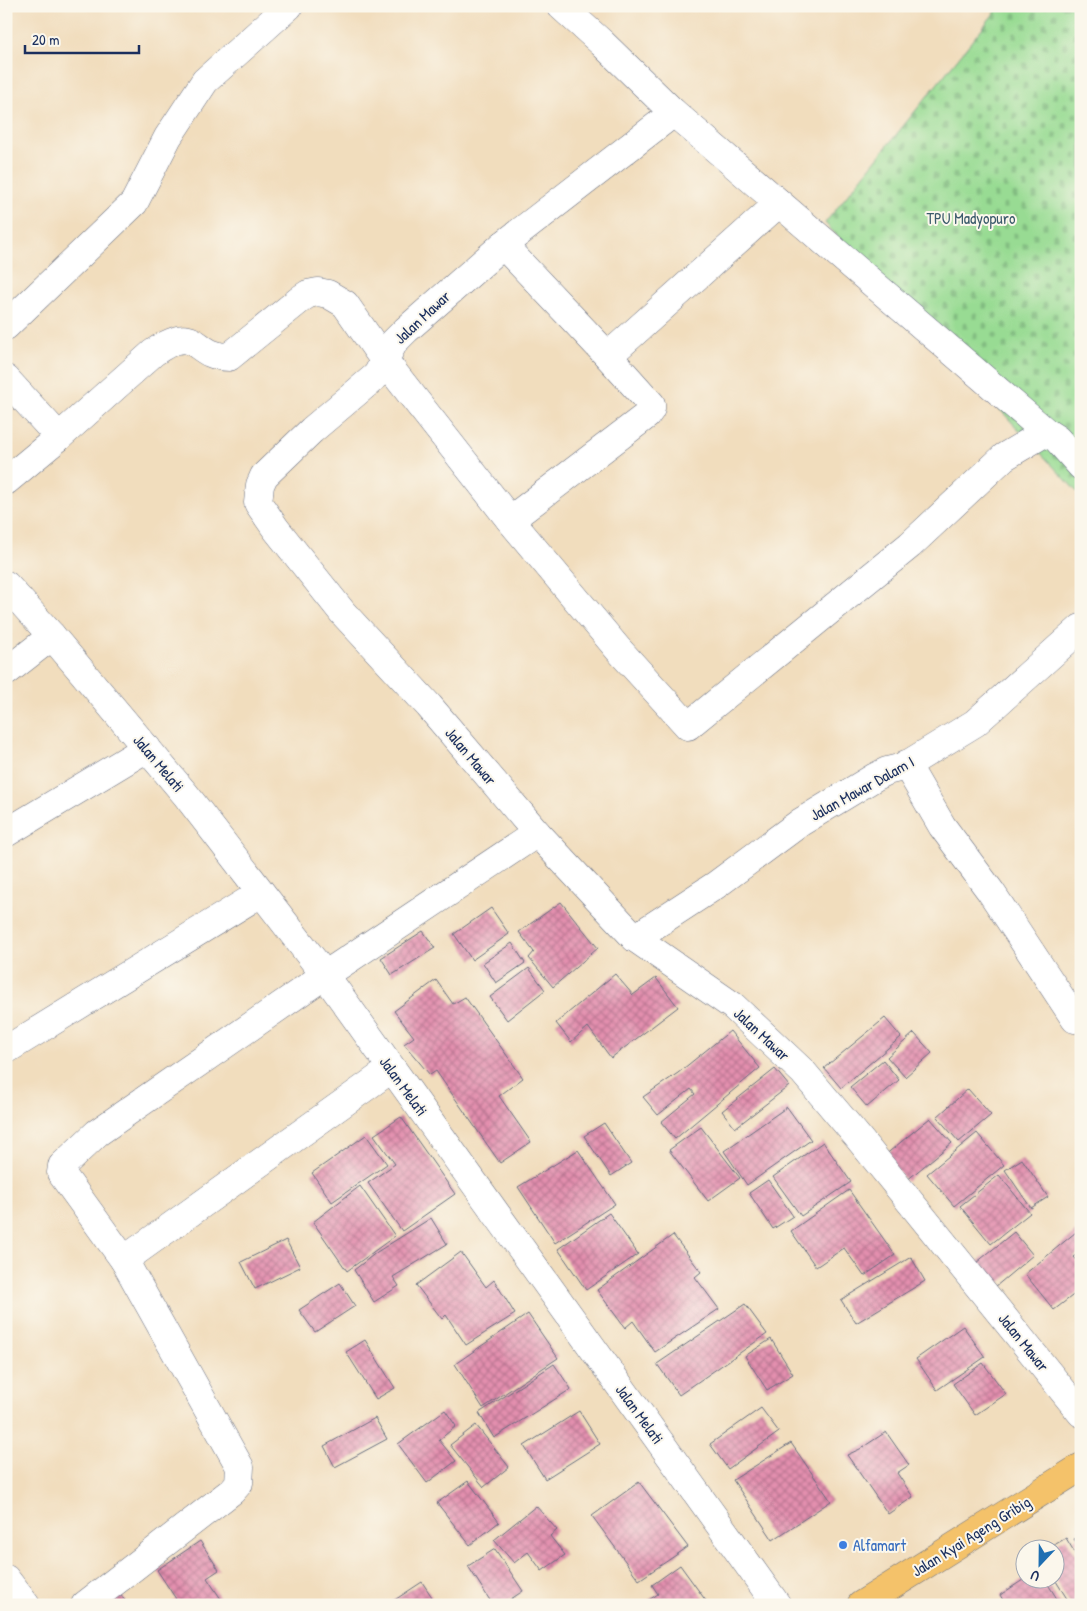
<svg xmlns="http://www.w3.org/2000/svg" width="1087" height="1611" viewBox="0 0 1087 1611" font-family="'Patrick Hand',sans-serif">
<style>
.cemetery{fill:url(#cemetery-stones);stroke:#5a8578}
.building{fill:url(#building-cross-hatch)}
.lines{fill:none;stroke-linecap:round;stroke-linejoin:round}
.minor-casing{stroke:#666c7f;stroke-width:29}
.major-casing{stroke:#666c7f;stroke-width:29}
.minor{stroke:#fff;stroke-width:28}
.major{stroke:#f4c26a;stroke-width:28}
.shop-dot{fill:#3f7fe0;stroke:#fbf7ec;stroke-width:2}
.labels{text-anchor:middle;stroke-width:4;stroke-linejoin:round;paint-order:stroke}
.park-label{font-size:16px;fill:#3a5a6b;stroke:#fbf7ec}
.street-label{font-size:16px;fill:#1b2f5e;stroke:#fbf7ec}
.shop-label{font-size:16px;fill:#366cbe;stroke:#fbf7ec;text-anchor:start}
</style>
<defs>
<pattern id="cemetery-stones" width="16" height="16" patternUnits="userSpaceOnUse" patternTransform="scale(1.25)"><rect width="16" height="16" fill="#98db93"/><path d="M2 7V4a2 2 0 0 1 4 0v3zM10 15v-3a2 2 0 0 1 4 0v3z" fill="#82bc81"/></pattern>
<pattern id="building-cross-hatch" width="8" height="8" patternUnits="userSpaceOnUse" patternTransform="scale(1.25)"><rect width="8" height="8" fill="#e38fae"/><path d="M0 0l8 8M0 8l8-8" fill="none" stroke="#b77591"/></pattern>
</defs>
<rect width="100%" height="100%" fill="#fbf7ec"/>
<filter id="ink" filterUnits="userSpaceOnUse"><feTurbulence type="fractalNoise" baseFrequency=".02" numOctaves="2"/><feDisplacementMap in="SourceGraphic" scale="10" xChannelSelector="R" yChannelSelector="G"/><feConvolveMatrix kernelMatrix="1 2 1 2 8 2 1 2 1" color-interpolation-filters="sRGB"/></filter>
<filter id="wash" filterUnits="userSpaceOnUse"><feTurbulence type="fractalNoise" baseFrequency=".0096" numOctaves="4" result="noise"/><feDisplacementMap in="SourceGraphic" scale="20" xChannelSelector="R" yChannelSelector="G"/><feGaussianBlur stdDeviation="1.12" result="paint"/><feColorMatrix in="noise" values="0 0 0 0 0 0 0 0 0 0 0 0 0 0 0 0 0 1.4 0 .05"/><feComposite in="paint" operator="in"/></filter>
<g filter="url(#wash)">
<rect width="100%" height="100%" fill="#f1ddbd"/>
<polygon class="cemetery" points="1000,6 1081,6 1081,496 825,223"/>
<g id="blocks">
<g class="building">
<polygon points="561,902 598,948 553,987 529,958 534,952 519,932"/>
<polygon points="491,908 509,934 472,960 454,934"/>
<polygon points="423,931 435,948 392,975 381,958"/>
<polygon points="512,943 525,963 496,983 483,963"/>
<polygon points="529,968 545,990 507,1020 490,997"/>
<polygon points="615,974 633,995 656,978 678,1007 611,1058 588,1027 571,1042 556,1023"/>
<polygon points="436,980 453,1004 465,997 523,1078 499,1096 531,1142 500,1163 436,1071 430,1075 404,1044 414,1037 394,1011"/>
<polygon points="885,1018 901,1037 841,1088 824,1068"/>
<polygon points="730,1031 760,1068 675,1139 661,1122 695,1094 691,1089 658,1115 643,1097 678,1073"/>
<polygon points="914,1033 932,1053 905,1077 887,1057"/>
<polygon points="883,1060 899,1080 867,1107 850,1087"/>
<polygon points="775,1069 789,1086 735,1128 722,1111"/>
<polygon points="968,1089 991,1115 959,1142 937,1117"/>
<polygon points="787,1107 811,1140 747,1185 724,1151"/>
<polygon points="401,1117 455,1194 402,1231 368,1183 395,1164 374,1135"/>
<polygon points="930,1118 952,1143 906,1181 884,1156"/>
<polygon points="604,1123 631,1163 611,1176 584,1136"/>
<polygon points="701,1127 740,1178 708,1201 669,1150"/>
<polygon points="977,1133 1004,1165 954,1206 927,1174"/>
<polygon points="366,1135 387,1164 332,1202 312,1173"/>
<polygon points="823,1142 851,1182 801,1216 773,1177"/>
<polygon points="578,1150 615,1204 555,1243 518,1187"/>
<polygon points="1022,1159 1048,1197 1031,1208 1005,1170"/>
<polygon points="999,1175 1030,1213 991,1244 960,1206"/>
<polygon points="768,1180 793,1216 773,1229 749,1193"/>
<polygon points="360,1186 395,1236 347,1271 313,1222"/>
<polygon points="849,1190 895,1255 864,1276 844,1248 816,1267 791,1231"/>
<polygon points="609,1213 638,1254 586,1290 558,1249"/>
<polygon points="431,1218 447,1244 393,1277 399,1286 374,1302 354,1270 377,1252"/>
<polygon points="1014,1232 1033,1255 995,1287 976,1263"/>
<polygon points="1076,1232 1081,1237 1081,1252 1074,1257 1081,1265 1081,1289 1054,1310 1025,1274"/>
<polygon points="673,1235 701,1272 695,1277 719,1309 655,1352 633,1321 625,1328 597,1290"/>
<polygon points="286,1240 300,1267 255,1289 241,1262"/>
<polygon points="461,1252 486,1287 494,1280 515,1314 466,1345 446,1315 442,1319 416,1285"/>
<polygon points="911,1257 925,1281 856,1323 841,1300"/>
<polygon points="340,1283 355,1306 315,1332 299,1310"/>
<polygon points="745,1304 767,1334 679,1395 657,1364"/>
<polygon points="528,1314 558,1358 483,1408 455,1364"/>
<polygon points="963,1326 985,1357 937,1390 916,1359"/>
<polygon points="771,1339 793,1374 767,1390 745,1356"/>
<polygon points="365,1340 395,1388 376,1399 346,1352"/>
<polygon points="983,1363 1006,1394 975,1415 953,1384"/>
<polygon points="554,1364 571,1389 494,1438 479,1413"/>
<polygon points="761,1408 779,1432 728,1469 710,1444"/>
<polygon points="445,1410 456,1426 439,1440 456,1461 427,1483 398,1444"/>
<polygon points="579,1411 600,1444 545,1479 524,1446"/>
<polygon points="375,1418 387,1439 335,1467 324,1446"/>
<polygon points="476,1425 509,1467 484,1487 450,1445"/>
<polygon points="886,1432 909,1465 897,1473 913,1497 888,1514 847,1455 860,1449"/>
<polygon points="791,1443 831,1501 773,1540 733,1480"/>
<polygon points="468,1481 499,1522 470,1545 437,1503"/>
<polygon points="639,1482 688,1547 639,1580 592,1516"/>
<polygon points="536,1506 557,1530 550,1536 565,1555 542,1571 528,1552 514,1563 494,1540"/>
<polygon points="1081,1535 1081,1549 1074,1539"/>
<polygon points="1066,1538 1081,1563 1081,1605 1071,1605 1054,1578 1054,1548 1049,1548"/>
<polygon points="200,1541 219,1570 207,1578 225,1605 168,1605 176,1599 157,1570"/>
<polygon points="495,1549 523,1591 502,1605 493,1605 468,1566"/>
<polygon points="680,1565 709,1605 641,1605 658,1594 652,1585"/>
<polygon points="1026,1578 1044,1578 1061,1605 1006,1605 1000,1595"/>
<polygon points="422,1582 432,1597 421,1605 387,1605"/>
<polygon points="118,1590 128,1605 95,1605"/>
</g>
</g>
</g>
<g filter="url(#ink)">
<use href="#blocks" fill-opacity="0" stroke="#666c7f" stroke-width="1"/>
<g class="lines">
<g class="minor-casing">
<g id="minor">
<polyline points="561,6 602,43 673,112 667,118 503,245 406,330 394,342 377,375 312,430 264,476 260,485 258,503 276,529 343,613 429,706 537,833 635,938 733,1006 803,1072 856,1135 1081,1413"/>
<polyline points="673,112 1046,432"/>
<polyline points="503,245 608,356 651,404 651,409 646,416 510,520"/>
<polyline points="6,326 134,203 168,137 205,81 289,6"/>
<polyline points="608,356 779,203"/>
<polyline points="6,379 59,437"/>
<path d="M 6,481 L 59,437 L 153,353 C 200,320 191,357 229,357 L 302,298 L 308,294 L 318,292 L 328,294 L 345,304 L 384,360 L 510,520 L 618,649 L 688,726 L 910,545 L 1004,457 L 1046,432 L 1057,439 L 1081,466"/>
<polyline points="6,585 52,636 186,795 325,975 777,1605"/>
<polyline points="6,672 52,636"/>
<polyline points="906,764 942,826 991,892 1075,1019"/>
<polyline points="6,833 147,748"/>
<polyline points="635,938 716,885 801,822 875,777 887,771 903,767 975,723 1081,628"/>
<polyline points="6,1050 261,893"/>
<polyline points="124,1260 391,1069"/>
<polyline points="6,1579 26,1605"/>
<polyline points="85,1605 232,1491 239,1483 240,1467 124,1260 61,1173 62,1166 97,1133 325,975 537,833"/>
</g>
</g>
<g class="major-casing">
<polyline id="major" points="861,1605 1081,1467"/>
</g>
<use href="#minor" class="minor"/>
<use href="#major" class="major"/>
</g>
</g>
<circle class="shop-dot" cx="843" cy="1545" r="5"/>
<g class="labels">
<g class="park-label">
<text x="971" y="224">TPU Madyopuro</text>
</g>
<g class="street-label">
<text transform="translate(422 317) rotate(-43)" y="6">Jalan Mawar</text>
<text transform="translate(471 756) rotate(50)" y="6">Jalan Mawar</text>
<text transform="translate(159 763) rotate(50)" y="6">Jalan Melati</text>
<text transform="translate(862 788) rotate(-29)" y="6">Jalan Mawar Dalam I</text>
<text transform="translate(762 1034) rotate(43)" y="6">Jalan Mawar</text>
<text transform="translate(404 1086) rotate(54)" y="6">Jalan Melati</text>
<text transform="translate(1024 1342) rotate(51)" y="6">Jalan Mawar</text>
<text transform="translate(640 1414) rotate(54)" y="6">Jalan Melati</text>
<text transform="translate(971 1536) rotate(-32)" y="6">Jalan Kyai Ageng Gribig</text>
</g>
<g class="shop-label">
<text x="853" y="1551">Alfamart</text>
</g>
</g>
<rect width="1087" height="1611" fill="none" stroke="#fbf7ec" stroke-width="25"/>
<g transform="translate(1040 1564) rotate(202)"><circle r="24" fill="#fbf7ec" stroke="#a1a7b3"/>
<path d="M0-4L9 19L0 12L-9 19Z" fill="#1f6fb2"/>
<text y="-8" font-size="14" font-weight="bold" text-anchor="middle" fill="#1b2f5e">U</text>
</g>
<path d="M25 45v8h114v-8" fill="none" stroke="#1b2f5e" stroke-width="2.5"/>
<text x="32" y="45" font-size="15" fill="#1b2f5e" stroke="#fbf7ec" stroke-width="4" paint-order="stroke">20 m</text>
</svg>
